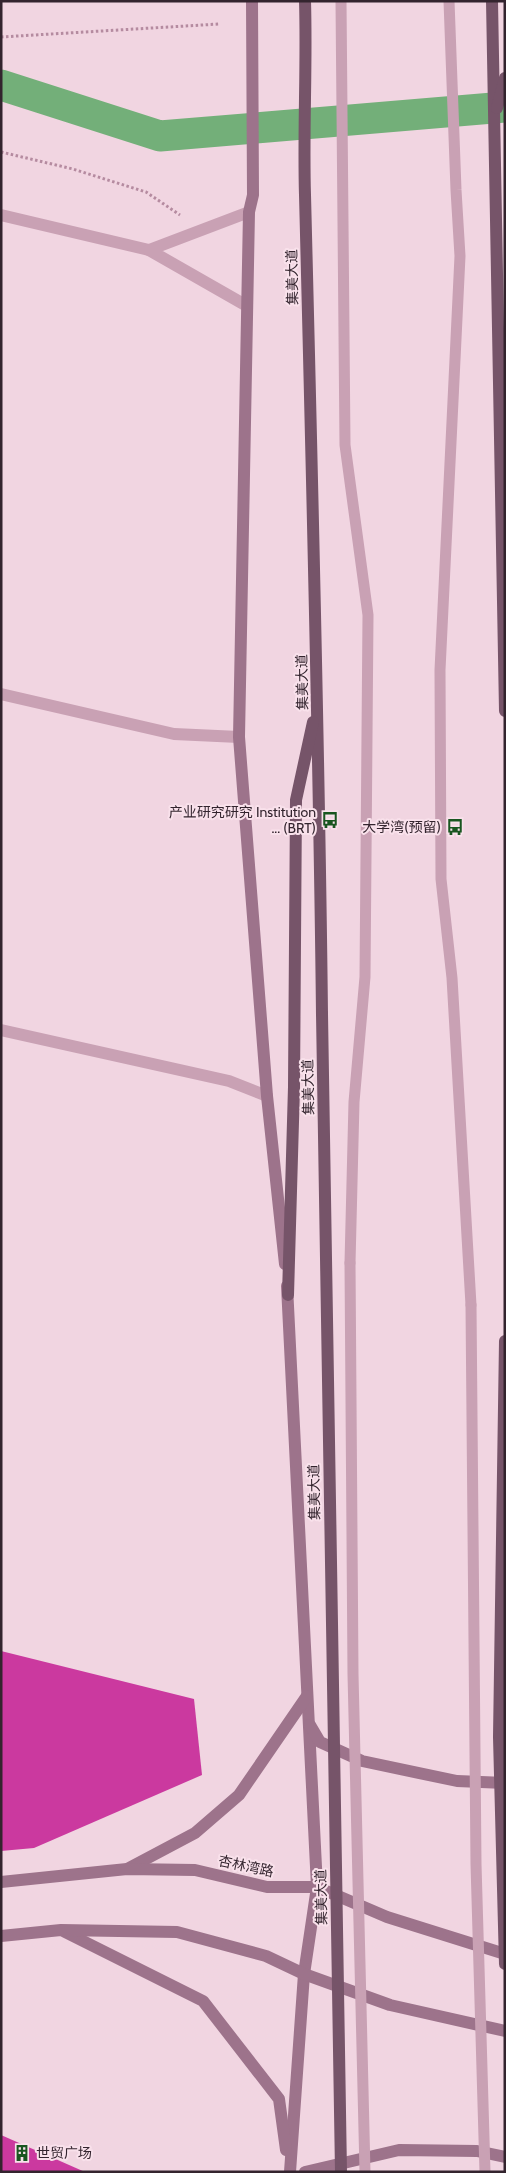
<svg xmlns="http://www.w3.org/2000/svg" width="506" height="2173" viewBox="0 0 506 2173" font-family="Cabin,'Noto Sans SC',sans-serif">
<style>
.lines{fill:none;stroke-linecap:round;stroke-linejoin:round}
.canal{stroke:#73af79;stroke-width:31}
.building{fill:#cb399f}
.path{stroke:#b58ba0;stroke-width:3;stroke-dasharray:2.5 2.5;stroke-linecap:butt}
.lane{stroke:#c9a1b4;stroke-width:11}
.street{stroke:#c9a1b4;stroke-width:12}
.secondary{stroke:#9d738b;stroke-width:12}
.primary{stroke:#765469;stroke-width:12}
.lane-bridge{stroke:#c9a1b4;stroke-width:11}
.primary-bridge{stroke:#765469;stroke-width:12}
.labels{text-anchor:middle;stroke-width:4;stroke-linejoin:round;paint-order:stroke}
.street-label{font-size:14px;fill:#33242e;stroke:#f9e1eb}
.poi-label{font-size:14px;fill:#33242e;stroke:#f9e1eb;text-anchor:end}
</style>
<rect width="100%" height="100%" fill="#f1d5e1"/>
<g class="lines">
<polyline class="canal" points="1,85 160,136 505,107"/>
</g>
<g class="building">
<polygon points="1,1651 194,1699 202,1775 34,1848 1,1851"/>
<polygon points="1,2135 85,2172 1,2172"/>
</g>
<g class="lines">
<g class="path">
<polyline points="1,37 219,24"/>
<polyline points="1,152 73,169 146,192 180,215"/>
</g>
<g class="lane">
<polyline points="341,1 345,445 368,615 365,977 354,1102 350,1263"/>
<polyline points="449,1 456,190 460,256 440,670 441,879 452,978 471,1305"/>
</g>
<g class="street">
<polyline points="1,215 149,250"/>
<polyline points="247,306 149,250 249,212"/>
<polyline points="1,694 174,734 239,737"/>
<polyline points="1,1030 229,1081 267,1096"/>
</g>
<g class="secondary">
<polyline points="252,1 253,195 249,212 239,737 267,1096 285,1264"/>
<polyline points="287,1286 317,1887 304,1974 290,2172"/>
<polyline points="310,1725 320,1742 362,1761 457,1781 505,1783"/>
<polyline points="129,1868 195,1833 239,1795 307,1696"/>
<polyline points="1,1882 127,1869 195,1870 267,1887 317,1887 387,1917 505,1954"/>
<polyline points="65,1932 203,2001 279,2099 286,2150"/>
<polyline points="1,1936 61,1930 177,1932 266,1956 304,1974 390,2005 505,2031"/>
<polyline points="305,2172 399,2150 477,2151 505,2157"/>
</g>
<g class="primary">
<path d="M 305,1 C 307,66 303,130 305,195 C 312,468 319,741 322,1014"/>
<polyline points="492,1 505,711"/>
<polyline points="497,108 505,78"/>
<polyline points="288,1295 294,1087 296,800 313,722"/>
</g>
<g class="lane-bridge">
<polyline points="350,1263 353,1674 365,2172"/>
<polyline points="471,1305 476,1864 485,2172"/>
</g>
<g class="primary-bridge">
<polyline points="322,1014 341,2172"/>
<polyline points="505,1341 499,1737 505,1964"/>
</g>
</g>
<defs>
<g id="bus-bare" transform="scale(1.35)"><path d="M-5-6H5V4H4V6H2V4H-2V6H-4V4H-5ZM-3.5-4V0h7V-4ZM-3.5 1.2v1.5H-2V1.2ZM2 1.2v1.5H3.5V1.2Z" fill="#195620" stroke="#f9e1eb" stroke-width="2.5" paint-order="stroke"/></g>
<g id="building-bare" transform="scale(1.35)"><path d="M-4-6H4V6H1V3H-1V6H-4ZM-2.5-4.3h1.7v1.8h-1.7ZM.8-4.3h1.7v1.8H.8ZM-2.5-1h1.7V.8h-1.7ZM.8-1h1.7V.8H.8Z" fill="#195620" stroke="#f9e1eb" stroke-width="2.5" paint-order="stroke"/></g>
</defs>
<g fill-rule="evenodd">
<use href="#bus-bare" x="330" y="820"/>
<use href="#bus-bare" x="455" y="827"/>
<use href="#building-bare" x="22" y="2153"/>
</g>
<g class="labels">
<g class="street-label">
<text transform="translate(292 277) rotate(-91)" y="5">集美大道</text>
<text transform="translate(302 682) rotate(-91)" y="5">集美大道</text>
<text transform="translate(308 1087) rotate(-91)" y="5">集美大道</text>
<text transform="translate(314 1492) rotate(-91)" y="5">集美大道</text>
<text transform="translate(246 1866) rotate(12)" y="5">杏林湾路</text>
<text transform="translate(321 1897) rotate(-91)" y="5">集美大道</text>
</g>
<g class="poi-label">
<text x="316" y="817">产业研究研究 Institution<tspan x="316" dy="16">... (BRT)</tspan></text>
<text x="441" y="832">大学湾(预留)</text>
<text x="36" y="2158" text-anchor="start">世贸广场</text>
</g>
</g>
<rect width="506" height="2173" fill="none" stroke="#33242e" stroke-width="5"/>
</svg>
